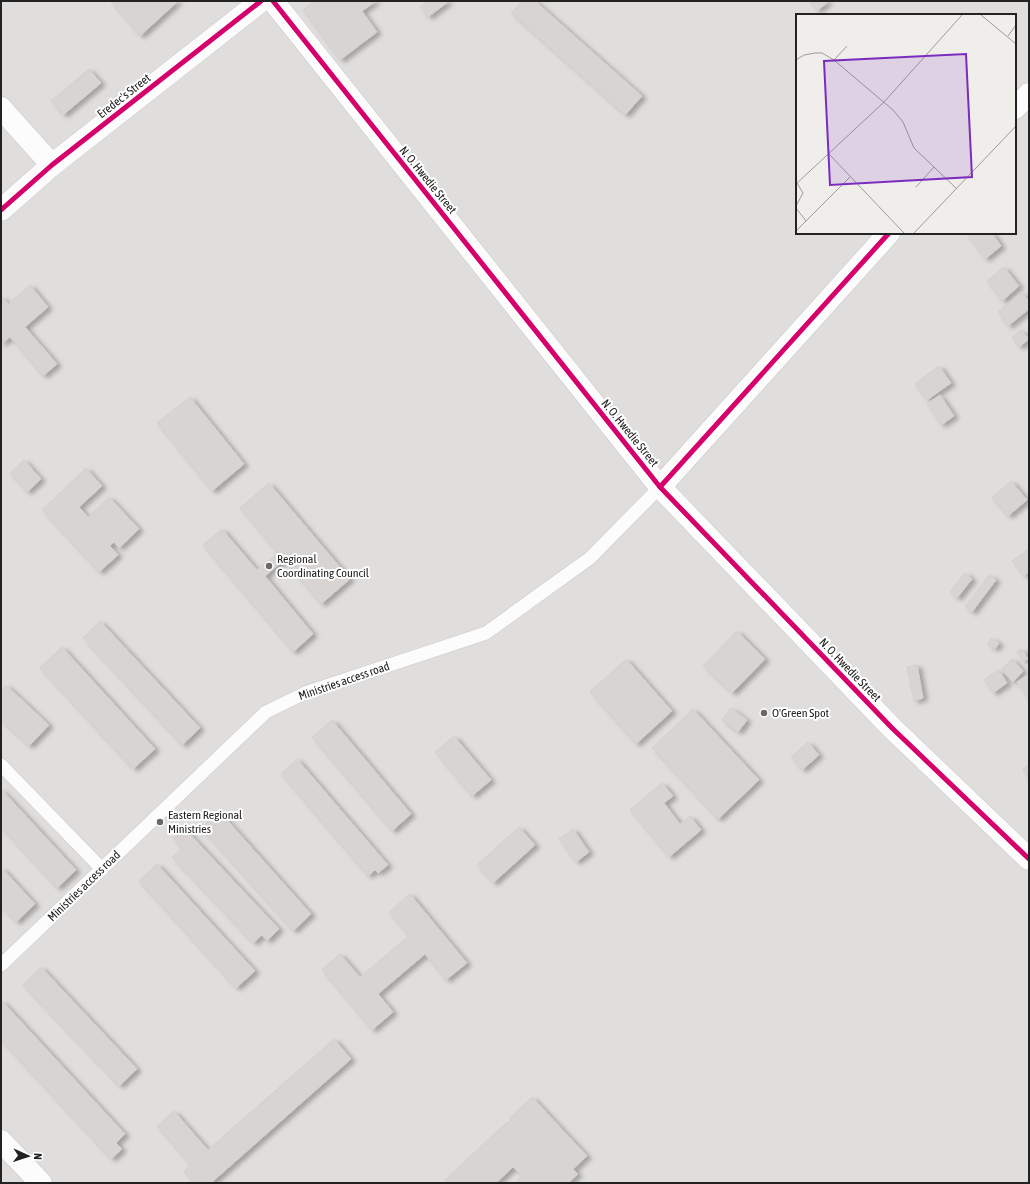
<svg xmlns="http://www.w3.org/2000/svg" width="1030" height="1184" viewBox="0 0 1030 1184" font-family="'Asap Condensed',sans-serif">
<style>
.residential{fill:#dfdedc;fill-rule:evenodd}
.building{fill:#d7d4d2;stroke:#d3d0cc;filter:url(#shadow)}
.lines{fill:none;stroke-linecap:round;stroke-linejoin:round}
.service-casing{stroke:#c9c8c7;stroke-width:14}
.minor-casing{stroke:#c9c8c7;stroke-width:23}
.tertiary-casing{stroke:#c9c8c7;stroke-width:23}
.service{stroke:#fdfcfc;stroke-width:13}
.minor{stroke:#fdfcfc;stroke-width:22}
.tertiary{stroke:#fdfcfc;stroke-width:22}
.cycleway-casing{stroke:#fff;stroke-width:8}
.cycleway{stroke:#d6006c;stroke-width:5}
.poi-dot{fill:#6a6968;stroke:#fff;stroke-width:1.5}
.labels{text-anchor:middle;stroke-width:4;stroke-linejoin:round;paint-order:stroke}
.street-label{font-size:12px;fill:#222;stroke:#fff}
.poi-label{font-size:12px;fill:#222;stroke:#fff;text-anchor:start}
.inset-road{fill:none;stroke:#9e9c9b;stroke-width:1}
.view{fill:#7b2cbf;fill-opacity:0.15;stroke:#7b2cbf;stroke-width:2}
.inset-edge{fill:none;stroke:#222;stroke-width:2}
</style>
<defs>
<filter id="shadow"><feDropShadow dx="4.5" dy="2.5" stdDeviation="2" flood-color="#0004"/></filter>
</defs>
<rect width="100%" height="100%" fill="#f0eeeb"/>
<path class="residential" d="M 1,1 L 1029,1 L 1029,1183 L 1,1183 ZM 797,15 L 1015,15 L 1015,233 L 797,233 Z"/>
<g class="building">
<polygon points="112,1 178,1 140,36 111,2"/>
<polygon points="314,1 376,1 362,11 377,32 340,60 303,10"/>
<polygon points="428,1 449,1 428,17 420,7"/>
<polygon points="522,1 535,1 642,96 625,115 511,13"/>
<polygon points="809,1 829,1 817,11"/>
<polygon points="89,69 101,83 63,115 51,101"/>
<polygon points="966,233 992,233 1001,246 985,259"/>
<polygon points="1004,267 1019,286 1002,301 987,281"/>
<polygon points="30,285 48,307 25,327 57,364 43,376 10,337 1,344 1,296 8,304"/>
<polygon points="1022,292 1029,301 1029,309 1008,326 998,312"/>
<polygon points="1021,330 1029,339 1019,347 1012,338"/>
<polygon points="939,366 951,383 927,400 915,384"/>
<polygon points="940,395 954,416 941,425 927,404"/>
<polygon points="190,397 244,464 212,491 157,423"/>
<polygon points="24,460 41,479 27,492 10,473"/>
<polygon points="86,468 102,486 79,507 88,517 109,497 139,529 119,548 114,542 110,546 118,555 99,572 42,510"/>
<polygon points="1011,481 1027,500 1008,516 992,498"/>
<polygon points="269,483 350,579 321,604 284,560 265,576 313,634 293,652 203,545 222,529 257,570 278,553 240,508"/>
<polygon points="1029,549 1029,572 1024,576 1012,561"/>
<polygon points="965,573 972,579 957,598 950,592"/>
<polygon points="989,575 996,580 972,612 965,607"/>
<polygon points="100,621 200,728 182,745 83,638"/>
<polygon points="737,631 765,659 732,693 703,666"/>
<polygon points="991,638 999,643 995,649 987,644"/>
<polygon points="62,647 155,749 133,769 40,668"/>
<polygon points="1022,649 1028,659 1023,661 1017,652"/>
<polygon points="626,659 672,711 636,744 590,692"/>
<polygon points="1012,659 1023,671 1013,682 1001,670"/>
<polygon points="917,665 923,698 914,701 907,667"/>
<polygon points="999,670 1007,683 993,693 984,680"/>
<polygon points="1029,674 1029,699 1017,682"/>
<polygon points="6,685 49,725 29,746 1,720 1,690"/>
<polygon points="731,708 747,720 738,732 722,720"/>
<polygon points="693,709 759,780 718,819 652,748"/>
<polygon points="332,720 411,814 392,831 312,737"/>
<polygon points="454,736 491,780 472,796 435,752"/>
<polygon points="808,742 819,755 802,770 791,757"/>
<polygon points="297,759 388,865 378,873 375,870 368,876 281,774"/>
<polygon points="1029,765 1029,779 1023,769"/>
<polygon points="662,783 673,796 664,803 680,824 690,816 701,830 669,857 630,810"/>
<polygon points="1,789 76,870 57,888 1,827"/>
<polygon points="219,811 311,914 293,931 201,828"/>
<polygon points="519,827 535,845 493,883 477,865"/>
<polygon points="184,828 279,929 267,941 262,935 253,943 172,857 182,848 173,838"/>
<polygon points="573,829 589,852 576,862 559,839"/>
<polygon points="157,864 255,971 236,988 139,881"/>
<polygon points="1,867 35,904 16,922 1,906"/>
<polygon points="410,894 467,963 446,980 425,954 378,994 393,1012 372,1030 322,970 340,954 360,977 409,936 389,912"/>
<polygon points="41,967 137,1069 119,1086 23,985"/>
<polygon points="1,1001 2,1001 125,1134 116,1143 122,1149 111,1159 1,1040"/>
<polygon points="334,1039 351,1059 211,1183 194,1183 184,1171 191,1165 157,1126 174,1111 208,1150"/>
<polygon points="532,1097 587,1156 573,1169 578,1174 568,1183 515,1183 522,1176 513,1167 496,1183 448,1183 445,1180 507,1122 508,1123 511,1120 510,1118"/>
</g>
<g class="lines">
<g class="service-casing">
<g id="service">
<polyline points="1,765 102,869"/>
<polyline points="1,965 266,712 305,693 486,633 590,558 660,487"/>
</g>
</g>
<g class="minor-casing">
<g id="minor">
<polyline points="273,1 660,487 889,233"/>
<polyline points="1,108 52,165"/>
<polyline points="1015,108 1029,94"/>
<polyline points="1,210 52,165 261,1"/>
<polyline points="1,1141 41,1183"/>
</g>
</g>
<g class="tertiary-casing">
<polyline id="tertiary" points="660,487 892,728 1029,859"/>
</g>
<use href="#service" class="service"/>
<use href="#minor" class="minor"/>
<use href="#tertiary" class="tertiary"/>
<g class="cycleway-casing">
<g id="cycleway">
<polyline points="273,1 660,487 892,728 1029,859"/>
<polyline points="1,210 52,165 261,1"/>
<polyline points="660,487 889,233"/>
</g>
</g>
<use href="#cycleway" class="cycleway"/>
</g>
<g class="poi-dot">
<circle cx="269" cy="566" r="4"/>
<circle cx="764" cy="713" r="4"/>
<circle cx="160" cy="822" r="4"/>
</g>
<g class="labels">
<g class="street-label">
<text transform="translate(124 96) rotate(-38)" y="4">Eredec's Street</text>
<text transform="translate(428 180) rotate(51)" y="4">N. O. Hwedie Street</text>
<text transform="translate(630 433) rotate(51)" y="4">N. O. Hwedie Street</text>
<text transform="translate(850 670) rotate(46)" y="4">N. O. Hwedie Street</text>
<text transform="translate(344 681) rotate(-19)" y="4">Ministries access road</text>
<text transform="translate(84 886) rotate(-44)" y="4">Ministries access road</text>
</g>
<g class="poi-label">
<text x="277" y="563">Regional<tspan x="277" dy="14">Coordinating Council</tspan></text>
<text x="772" y="717">O'Green Spot</text>
<text x="168" y="819">Eastern Regional<tspan x="168" dy="14">Ministries</tspan></text>
</g>
</g>
<g transform="translate(796 14)">
<rect width="220" height="220" fill="#f0eeeb"/>
<path class="inset-road" d="M 185,1 L 220,30M 212,22 L 220,11M 0,46 L 8,41 L 19,39 L 26,39 L 38,46 L 97,96 L 107,108 L 118,134 L 161,175M 38,46 L 51,32M 32,139 L 108,219M 0,170 L 88,88 L 166,1M 120,173 L 138,153M 0,192 L 7,179 L 1,169M 0,194 L 10,207M 0,217 L 54,163M 118,219 L 220,112"/>
<path class="view" d="M 170,40 L 176,163 L 34,171 L 28,47 Z"/>
<rect width="220" height="220" class="inset-edge"/>
</g>
<rect width="1030" height="1184" fill="none" stroke="#222222" stroke-width="4"/>
<g transform="translate(28 1156) rotate(93)" stroke="#ffffff" stroke-width="3" paint-order="stroke">
<path d="M0-3L7 15L0 10L-7 15Z" fill="#222222"/>
<text y="-6" font-size="11" font-weight="bold" text-anchor="middle" fill="#222222">N</text>
</g>
</svg>
